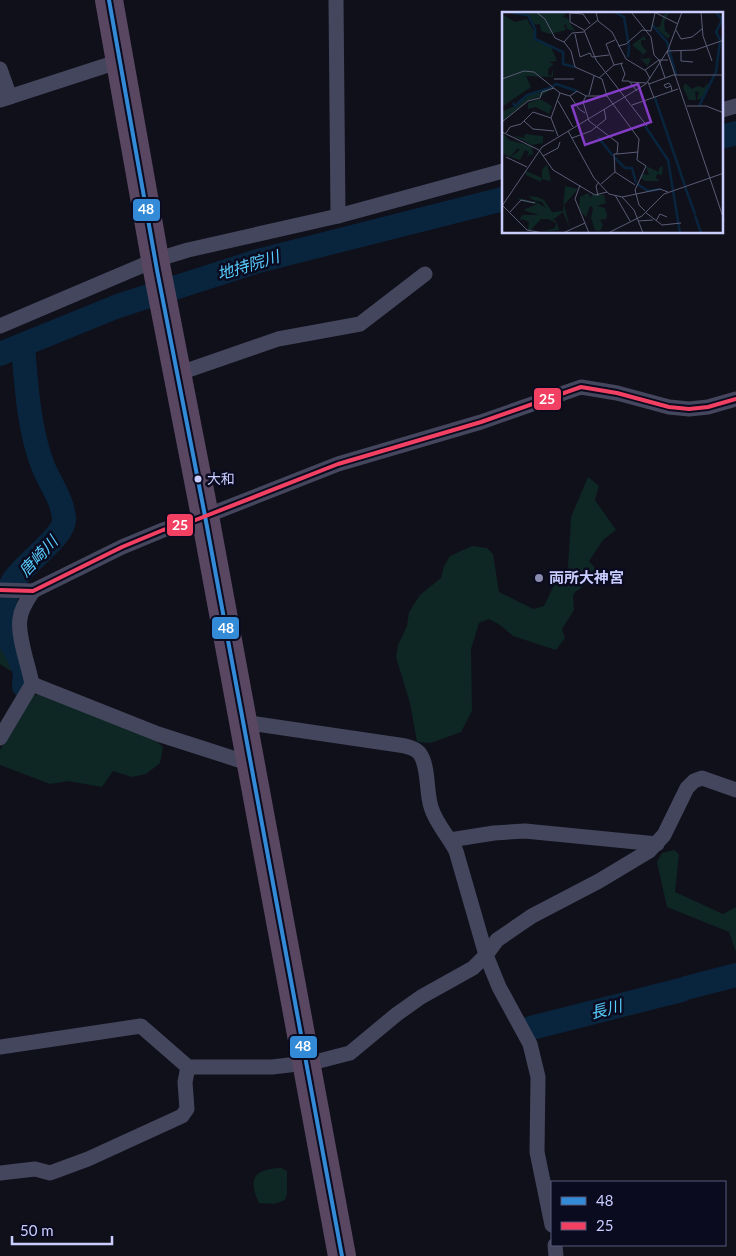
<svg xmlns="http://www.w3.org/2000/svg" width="736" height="1256" viewBox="0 0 736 1256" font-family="Lato,'Noto Sans JP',sans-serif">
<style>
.green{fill:#0e2624}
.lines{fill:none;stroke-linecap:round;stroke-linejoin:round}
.river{stroke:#09253e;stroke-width:24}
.street{stroke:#44465d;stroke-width:15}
.highway{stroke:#594762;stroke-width:28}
.bus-1-casing{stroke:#0b0b20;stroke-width:8}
.bus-2-casing{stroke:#0b0b20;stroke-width:8}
.bus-1{stroke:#338bd7;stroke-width:4}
.bus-2{stroke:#f24062;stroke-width:4}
.bus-dot{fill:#cacdff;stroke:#0b0b20;stroke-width:2}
.poi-dot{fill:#898baf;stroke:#0b0b20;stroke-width:2}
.labels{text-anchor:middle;stroke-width:5;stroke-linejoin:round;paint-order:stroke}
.bus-label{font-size:14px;fill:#cacdff;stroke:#0b0b20;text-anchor:start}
.poi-label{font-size:15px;font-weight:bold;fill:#cacdff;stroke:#0b0b20;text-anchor:start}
.water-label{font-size:16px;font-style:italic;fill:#58ceff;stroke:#0b0b20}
.inset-river{fill:none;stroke:#09253e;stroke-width:2.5}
.inset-road{fill:none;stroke:#5a5c76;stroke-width:1}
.view{fill:#833cc5;fill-opacity:0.15;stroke:#833cc5;stroke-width:2.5}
.inset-edge{fill:none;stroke:#cacdff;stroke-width:2.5}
.line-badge{stroke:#0b0b20;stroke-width:2}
.badge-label{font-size:14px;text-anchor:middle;font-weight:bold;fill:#fff}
</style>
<rect width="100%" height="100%" fill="#10101b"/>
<g class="green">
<polygon points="588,477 599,486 595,500 616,530 603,540 589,561 600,574 575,592 573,596 574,610 562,629 565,638 556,650 513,636 500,625 489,619 479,623 471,649 472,711 461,732 431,743 417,742 410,703 396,657 398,645 407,626 409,612 420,595 441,578 444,566 450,556 472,546 487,548 493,554 499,592 533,609 544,606 555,583 568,568 571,517"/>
<polygon points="18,595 15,634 9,651 17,665 18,671 9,670 0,664 0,596"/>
<polygon points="39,694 156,741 163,747 160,763 146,774 132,777 113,771 102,787 68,781 50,784 0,765 0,750 30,696"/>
<polygon points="674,850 679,854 675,892 723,914 736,907 736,952 729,932 667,907 657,862 662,853"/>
<path d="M 281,1168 L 287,1171 L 287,1193 L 285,1200 L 274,1204 L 259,1203 C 247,1177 255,1169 281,1168 Z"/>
</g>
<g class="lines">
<g class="river">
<polyline points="722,137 736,133"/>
<path d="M 23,346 C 26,383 29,431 43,466 C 50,484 62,498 64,518 C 66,537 20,565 11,585 C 5,598 0,612 4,626 C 8,642 23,659 25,675 C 25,678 24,683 24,686"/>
<polyline points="0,354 118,306 258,261 503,199"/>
<polyline points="686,988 736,975"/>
<polyline points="531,1028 681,990"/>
</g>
<g class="street">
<polyline points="336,0 338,216"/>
<polyline points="0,69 10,97"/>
<polyline points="0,100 120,61"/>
<polyline points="722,110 736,106"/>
<polyline points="0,326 155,260 188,250 338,216 503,171"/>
<polyline points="177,374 278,339 360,324 425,274"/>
<polyline points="0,590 33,591 122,547 163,530 193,521 338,464 481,422 581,387 617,393 669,407 689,409 708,407 736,399"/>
<polyline points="32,684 158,734 251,764"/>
<path d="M 243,722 L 399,745 C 406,746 416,748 420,754 C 429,767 426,792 431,807 C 436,824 448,835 456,851 L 486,955 L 499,987 L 530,1044 L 538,1077 L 537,1152 L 552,1225"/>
<path d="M 0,738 L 32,684 C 29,667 17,635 20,619 C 21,608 28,599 33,591"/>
<polyline points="450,840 494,833 525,831 657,844"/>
<polyline points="0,1047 141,1026 188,1067 272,1067 315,1062 350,1053 397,1014 421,997 473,968 486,955 497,940 532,916 599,881 649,851 664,835 687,788 694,781 702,778 736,790"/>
<polyline points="0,1173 35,1169 50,1173 88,1159 182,1116 187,1109 185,1082 188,1067"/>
<polyline points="555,1245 556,1256"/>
</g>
<polyline class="highway" points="109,0 157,270 205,516 342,1256"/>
<g class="bus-1-casing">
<polyline id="bus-1" points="109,0 157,270 205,516 342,1256"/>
</g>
<g class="bus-2-casing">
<polyline id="bus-2" points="0,590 33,591 122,547 163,530 193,521 338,464 481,422 581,387 617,393 669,407 689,409 708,407 736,399"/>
</g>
<use href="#bus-1" class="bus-1"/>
<use href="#bus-2" class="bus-2"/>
</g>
<circle class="bus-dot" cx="198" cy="479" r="4.5"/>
<circle class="poi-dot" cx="539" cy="578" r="5"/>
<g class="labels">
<g class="bus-label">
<text x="207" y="484">大和</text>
</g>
<g class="poi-label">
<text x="549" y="583">両所大神宮</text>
</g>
<g class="water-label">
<text transform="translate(248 265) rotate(-17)" y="6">地持院川</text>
<text transform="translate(38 556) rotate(-47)" y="6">唐崎川</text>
<text transform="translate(606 1009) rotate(-14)" y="6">長川</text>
</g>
</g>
<g transform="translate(502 12)">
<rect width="221" height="221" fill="#10101b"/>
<path d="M 7,0 L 65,0 L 61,5 L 65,6 L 73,19 L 65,17 L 64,12 L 62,13 L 64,18 L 48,22 L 39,19 L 38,12 L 31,13 L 26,3 ZM 167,0 L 162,10 L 163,19 L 168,23 L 166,27 L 152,14 L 153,10 L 153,15 L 158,15 L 161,3 ZM 0,2 L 13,10 L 25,7 L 33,21 L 32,27 L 41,29 L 49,35 L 55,49 L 47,50 L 52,52 L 46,57 L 46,63 L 49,64 L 51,57 L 51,65 L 24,64 L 29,75 L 0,95 ZM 142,24 L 144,28 L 139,28 L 139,32 L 145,40 L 140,43 L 140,47 L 149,46 L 146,54 L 139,47 L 140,41 L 130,33 ZM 183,71 L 190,77 L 196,74 L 202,76 L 206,70 L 203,85 L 195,88 L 197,80 L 193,79 L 194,88 L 187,88 L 181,76 ZM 45,76 L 50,76 L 38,85 L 27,88 L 0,110 L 1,99 L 16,93 L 25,83 ZM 38,87 L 50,94 L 47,102 L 34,95 L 26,97 L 26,91 ZM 0,120 L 7,128 L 30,134 L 31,144 L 29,142 L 25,145 L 27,140 L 23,138 L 18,148 L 9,145 L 18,138 L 16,136 L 8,145 L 1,142 ZM 23,122 L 41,124 L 41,131 L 30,133 L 10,123 L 22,126 ZM 45,152 L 49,169 L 39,167 L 39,170 L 24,163 L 24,159 L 40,166 L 40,158 ZM 144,154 L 157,160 L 157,156 L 161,154 L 160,163 L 155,162 L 154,166 L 158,169 L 143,169 L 138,165 L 140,162 L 147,163 ZM 63,174 L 76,177 L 62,193 L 68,217 L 61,200 L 51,208 L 54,209 L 57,218 L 42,219 L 53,216 L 54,211 L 46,207 L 39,207 L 29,218 L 26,218 L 27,210 L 20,207 L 17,209 L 20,203 L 37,203 L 21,198 L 35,192 L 18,189 L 16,186 L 34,190 L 44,196 L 40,190 L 31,188 L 26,184 L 35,185 L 42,188 L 50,200 L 61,199 ZM 86,181 L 89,186 L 90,182 L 102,183 L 104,191 L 95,194 L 103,196 L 105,203 L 104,207 L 98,208 L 101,213 L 98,219 L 93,218 L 89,206 L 91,196 L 88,194 L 84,205 L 77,198 L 78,185 Z" fill="#0e2624"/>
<path class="inset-river" d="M 6,0 L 26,3 L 33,17 L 33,27 L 61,40 L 61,52 L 73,55M 112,0 L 122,5 L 127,35 L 126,45M 214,0 L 220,8 L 214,20 L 218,28M 150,13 L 165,30 L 174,63M 51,74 L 54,72 L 75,79M 153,86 L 183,174M 11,91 L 13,94 L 25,83 L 51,75M 197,94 L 214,60 L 218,29M 143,114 L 166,148 L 178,221M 96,125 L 111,144M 112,145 L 123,156 L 130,156 L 134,171M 135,172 L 146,179 L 159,177M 183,175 L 193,202M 193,203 L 199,221"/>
<path class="inset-road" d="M 34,0 L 43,7 L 53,26 L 62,30 L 69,39 L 73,55 L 100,67 L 105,84 L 137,127 L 135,148 L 144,154 L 133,178 L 137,193 L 143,199M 68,0 L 68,10 L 82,18 L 94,48 L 145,114M 94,0 L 96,9 L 110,20 L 124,47 L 144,59 L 148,67M 129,0 L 149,25 L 152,43 L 157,48 L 166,48M 152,0 L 176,12M 199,0 L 201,24 L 210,49M 68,1 L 81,2 L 88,12M 174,18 L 179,27 L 190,25 L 200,17M 82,19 L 96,8M 73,22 L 78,45 L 88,41 L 90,45 L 107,43M 222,28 L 193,38 L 165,39 L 222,208M 62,30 L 70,21 L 82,20M 116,34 L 124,32 L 140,18 L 149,19 L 153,1M 179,39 L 179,49 L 191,50M 119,52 L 123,62 L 120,69 L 127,69 L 135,79M 112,53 L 104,32 L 113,28M 143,58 L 157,48 L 163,66M 171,63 L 222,63M 97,66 L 112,53 L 121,51M 0,67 L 22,59 L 32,60 L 58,81 L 68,84 L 77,97 L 83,101M 52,67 L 72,67M 128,70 L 144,71M 146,70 L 152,86M 147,72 L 171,63M 169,74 L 167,71 L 162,73 L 164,76 L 169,74 L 170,79M 87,83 L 92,64M 68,84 L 75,79 L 84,84 L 105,84M 84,84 L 81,90 L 87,109 L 116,131 L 115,142 L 112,142 L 113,160M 56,89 L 71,115M 130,93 L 176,77M 185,94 L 204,94 L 222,101M 22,109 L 31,117 L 52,119M 0,110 L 26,89 L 38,86 L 40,80 L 52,76M 66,119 L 92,166 L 107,182 L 120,185 L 158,177 L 166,180M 0,120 L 37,138 L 51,158 L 93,183 L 105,180M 4,121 L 8,115 L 19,112 L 31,100 L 49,106M 56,124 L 49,106 L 58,81M 70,126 L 89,119 L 104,107 L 102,97M 115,142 L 136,140M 41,144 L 56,136 L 58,130M 4,145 L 25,155M 113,160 L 133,173M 99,172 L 113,160M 78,173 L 73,187 L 87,221M 113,183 L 128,209M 96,184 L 94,174 L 97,170M 120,185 L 132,198 L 141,221M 0,193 L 25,218 L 41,221M 0,194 L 40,135 L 144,72 L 166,38 L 180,0M 8,200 L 19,188 L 33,191M 143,200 L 160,213 L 179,211M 136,209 L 151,208M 154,209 L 158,202 L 165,205M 61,221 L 83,211M 106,221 L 140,204 L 162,182 L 222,161"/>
<path class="view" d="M 136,72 L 149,110 L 83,133 L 70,94 Z"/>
<rect width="221" height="221" class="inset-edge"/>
</g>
<g class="line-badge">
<rect x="132" y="198" width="29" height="24" rx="5" fill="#338bd7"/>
<rect x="533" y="387" width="29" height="24" rx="5" fill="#f24062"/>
<rect x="166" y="513" width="28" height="24" rx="5" fill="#f24062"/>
<rect x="211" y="616" width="29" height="24" rx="5" fill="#338bd7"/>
<rect x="289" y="1035" width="29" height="24" rx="5" fill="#338bd7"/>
</g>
<g class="badge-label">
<text x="146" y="214">48</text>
<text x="547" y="404">25</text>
<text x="180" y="530">25</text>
<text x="226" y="633">48</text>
<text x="303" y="1051">48</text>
</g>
<rect x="551" y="1181" width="175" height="65" fill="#0b0b20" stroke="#575979"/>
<rect x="561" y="1197" width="25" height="8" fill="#338bd7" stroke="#575979"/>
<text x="596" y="1206" font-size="15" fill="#cacdff">48</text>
<rect x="561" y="1222" width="25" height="8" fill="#f24062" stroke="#575979"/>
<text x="596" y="1231" font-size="15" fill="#cacdff">25</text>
<path d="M12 1236v8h100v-8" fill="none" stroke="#cacdff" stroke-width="2.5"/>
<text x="20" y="1236" font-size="15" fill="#cacdff" stroke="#0b0b20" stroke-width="4" paint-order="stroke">50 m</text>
</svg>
